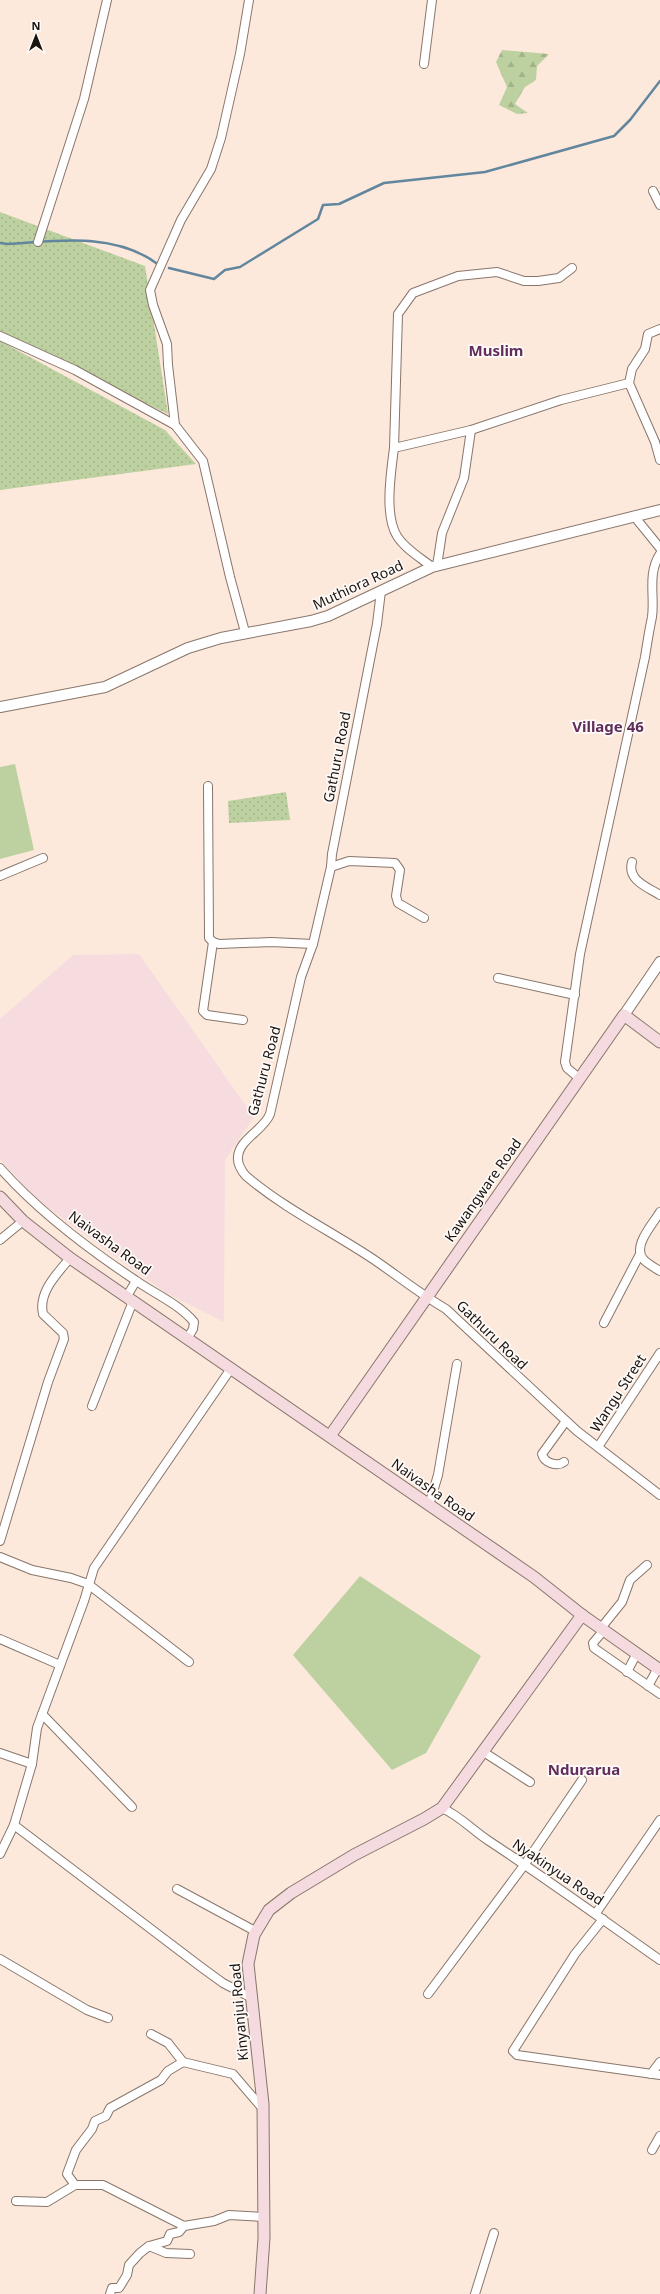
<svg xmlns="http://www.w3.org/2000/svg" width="660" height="2294" viewBox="0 0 660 2294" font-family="'Noto Sans',sans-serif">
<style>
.education{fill:#f7dcdf}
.grass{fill:url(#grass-dots)}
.forest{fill:url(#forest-firs)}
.green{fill:#bdd1a0}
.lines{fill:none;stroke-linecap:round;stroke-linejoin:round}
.stream{stroke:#61869e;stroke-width:2.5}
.minor-casing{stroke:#88766b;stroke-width:10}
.tertiary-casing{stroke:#88766b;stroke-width:12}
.secondary-casing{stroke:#88766b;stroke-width:13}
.minor{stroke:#fff;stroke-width:8}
.tertiary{stroke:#fff;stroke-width:10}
.secondary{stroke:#f5dae0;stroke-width:11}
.labels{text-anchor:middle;stroke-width:3.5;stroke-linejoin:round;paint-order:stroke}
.street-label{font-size:14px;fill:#1a130f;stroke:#fefaf7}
.neighbourhood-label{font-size:15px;font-weight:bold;fill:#602d5d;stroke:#fefaf7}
</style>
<defs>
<pattern id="grass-dots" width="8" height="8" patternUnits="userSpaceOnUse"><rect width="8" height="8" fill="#bdd1a0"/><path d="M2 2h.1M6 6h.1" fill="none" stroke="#a2b389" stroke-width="1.8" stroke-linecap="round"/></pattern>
<pattern id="forest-firs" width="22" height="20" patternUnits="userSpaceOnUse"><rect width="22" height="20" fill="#bdd1a0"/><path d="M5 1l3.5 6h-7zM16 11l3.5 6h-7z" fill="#a2b389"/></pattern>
</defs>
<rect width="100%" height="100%" fill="#fde9dc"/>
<polygon class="education" points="139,954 254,1117 225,1160 224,1322 166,1293 37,1200 0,1159 0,1019 73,955"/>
<g class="grass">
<polygon points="0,212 145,266 168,414 0,333"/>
<polygon points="0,341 165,430 196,464 0,490"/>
<polygon points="286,792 290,820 229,823 228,801"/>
</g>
<polygon class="forest" points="502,50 549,54 537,66 536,80 525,87 515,104 528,113 517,114 499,105 507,87 496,62"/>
<g class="green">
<polygon points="15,764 34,850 0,859 0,767"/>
<polygon points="360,1576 481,1656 426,1753 392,1770 293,1655"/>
</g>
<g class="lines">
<g class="stream">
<path d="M 0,243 L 8,244 C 57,241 114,232 156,263"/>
<polyline points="169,268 214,279 225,270 240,267 318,219 323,205 339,204 384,183 485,172 614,136 630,120 660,81"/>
</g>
<g class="minor-casing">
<g id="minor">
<polyline points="424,64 432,0"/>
<polyline points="653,191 660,205"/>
<polyline points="38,242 84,99 107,0"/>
<polyline points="660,329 648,334 645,349 632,369 629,383 655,442 660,460"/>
<polyline points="0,336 75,370 175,425"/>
<polyline points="394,448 398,314 413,293 458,276 497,272 524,281 538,281 559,278 572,268"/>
<polyline points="634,516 660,548"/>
<polyline points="437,566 442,533 464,478 471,430"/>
<path d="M 432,567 C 421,558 405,549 397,536 C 384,515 391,472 394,448 L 471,430 L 561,400 L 629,383"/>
<path d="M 381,591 L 377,624 L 332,854 L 331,867 L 313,944 L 301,977 L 270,1114 C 264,1130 239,1139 238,1157 C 237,1163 242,1172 246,1176 C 285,1209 331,1231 373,1259 C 398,1276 420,1294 446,1309 L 577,1431 L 660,1495"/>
<polyline points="245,632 230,577 203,461 175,425 168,365 167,344 153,305 150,290 181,220 211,169 221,138 240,54 249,0"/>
<polyline points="208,786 209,938 213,942 219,944 271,942 313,944"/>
<path d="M 632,862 C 627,880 647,887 660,895"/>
<polyline points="331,867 349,861 395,863 400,870 396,896 398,903 424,918"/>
<polyline points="0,876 43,858"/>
<polyline points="213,942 203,1011 207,1015 243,1020"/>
<polyline points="498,978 575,995"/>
<path d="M 579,1078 L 567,1068 L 565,1062 L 580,954 L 645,657 C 647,644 649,631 652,617 C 655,596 647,574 660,554"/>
<path d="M 0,1168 C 39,1212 87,1248 135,1280 C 155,1294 179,1304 194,1322 L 193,1329 L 187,1339"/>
<path d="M 660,1212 C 653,1224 631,1247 644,1260 C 648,1264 655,1268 660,1271"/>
<polyline points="0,1240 23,1221"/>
<polyline points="127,1296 136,1281"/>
<polyline points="604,1323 640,1254"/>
<polyline points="92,1406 133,1301"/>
<polyline points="598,1447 660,1353"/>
<path d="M 564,1462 C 557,1467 544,1463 542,1454 L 566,1421"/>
<polyline points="429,1505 438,1475 457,1364"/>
<path d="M 0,1541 L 48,1382 L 64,1339 L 63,1333 L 43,1314 C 38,1292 57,1274 70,1258"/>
<polyline points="0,1557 32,1570 71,1578 88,1584 189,1662"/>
<polyline points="601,1628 622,1602 630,1580 647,1565"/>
<polyline points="604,1630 593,1643 594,1648 660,1694"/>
<polyline points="0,1639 60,1665"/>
<polyline points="627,1672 637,1653"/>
<polyline points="648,1686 658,1668"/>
<polyline points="42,1714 132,1807"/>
<polyline points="482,1751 530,1782"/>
<polyline points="0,1753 32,1764"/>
<path d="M 442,1808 C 460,1816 472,1830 489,1841 C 547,1879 603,1920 660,1960"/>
<polyline points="14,1825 201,1967 223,1983 250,1997"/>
<polyline points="0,1854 14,1825 32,1764 37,1728 84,1601 94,1568 230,1370"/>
<polyline points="177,1889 257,1932"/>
<polyline points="596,1913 660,1820"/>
<polyline points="603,1919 575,1954 513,2051 517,2055 660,2075"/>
<polyline points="0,1959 87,2010 108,2018"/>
<polyline points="428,1994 525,1864 582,1780"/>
<polyline points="151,2034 168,2043 183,2062 233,2074 263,2109"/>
<polyline points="651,2074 660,2062"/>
<polyline points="652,2150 660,2136"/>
<polyline points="75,2185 67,2174 76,2150 92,2129 95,2121 106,2116 110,2108 161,2080 168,2071 183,2062"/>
<polyline points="16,2201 47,2202 75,2185 103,2185 184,2226 214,2221 229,2215 263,2217"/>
<polyline points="149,2246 166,2253 190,2254"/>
<polyline points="110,2294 112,2288 119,2288 127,2275 129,2265 140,2253 149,2246 167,2241 170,2234 179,2232 184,2226"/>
<polyline points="475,2294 494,2233"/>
</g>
</g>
<g class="tertiary-casing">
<g id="tertiary">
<polyline points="0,707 105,687 188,648 221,638 311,621 328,616 432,567 660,510"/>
<polyline points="624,1015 660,962"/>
</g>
</g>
<g class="secondary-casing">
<g id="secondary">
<polyline points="0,1197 23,1221 70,1258 534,1577 582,1615 660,1670"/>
<polyline points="330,1436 624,1015 660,1042"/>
<polyline points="260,2294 264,2238 263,2104 248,1964 254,1935 269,1910 291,1893 354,1855 424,1819 442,1808 582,1615"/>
</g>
</g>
<use href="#minor" class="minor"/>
<use href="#tertiary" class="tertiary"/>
<use href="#secondary" class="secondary"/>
</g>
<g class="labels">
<g class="street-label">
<text transform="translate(358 585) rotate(-25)" y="5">Muthiora Road</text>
<text transform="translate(337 757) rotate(-79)" y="5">Gathuru Road</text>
<text transform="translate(264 1071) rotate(-75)" y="5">Gathuru Road</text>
<text transform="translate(483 1190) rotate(-55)" y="5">Kawangware Road</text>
<text transform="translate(110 1243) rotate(36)" y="5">Naivasha Road</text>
<text transform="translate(492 1335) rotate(44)" y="5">Gathuru Road</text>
<text transform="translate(618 1393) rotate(-57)" y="5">Wangu Street</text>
<text transform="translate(433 1490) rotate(35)" y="5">Naivasha Road</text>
<text transform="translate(558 1872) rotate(34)" y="5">Nyakinyua Road</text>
<text transform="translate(239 2012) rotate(-95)" y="5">Kinyanjui Road</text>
</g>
<g class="neighbourhood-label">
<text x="496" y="356">Muslim</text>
<text x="608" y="732">Village 46</text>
<text x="584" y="1775">Ndurarua</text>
</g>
</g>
<g transform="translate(36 36)" stroke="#fefaf7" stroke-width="3" paint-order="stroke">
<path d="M0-3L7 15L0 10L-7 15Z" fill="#1a130f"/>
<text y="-6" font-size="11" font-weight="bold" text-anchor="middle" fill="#1a130f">N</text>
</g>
</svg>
